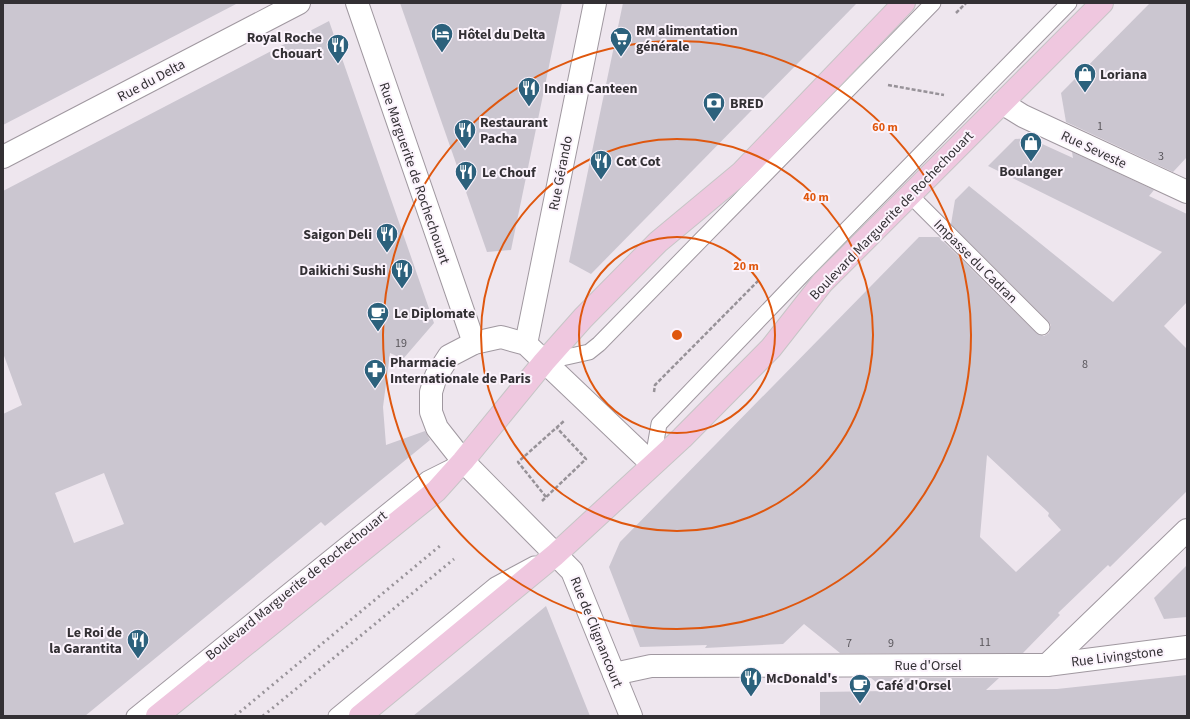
<svg xmlns="http://www.w3.org/2000/svg" width="1190" height="719" viewBox="0 0 1190 719" font-family="'Source Sans 3',sans-serif">
<style>
.building{fill:#cbc6d0;fill-rule:evenodd}
.lines{fill:none;stroke-linecap:round;stroke-linejoin:round}
.service-casing{stroke:#a098a0;stroke-width:17}
.minor-casing{stroke:#a098a0;stroke-width:24}
.primary-casing{stroke:#c6c5c6;stroke-width:24}
.path{stroke:#979298;stroke-width:2.5;stroke-dasharray:4 2;stroke-linecap:butt}
.service{stroke:#fff;stroke-width:15}
.minor{stroke:#fff;stroke-width:22}
.primary{stroke:#efc7df;stroke-width:22}
.rail{stroke:#989399;stroke-width:3;stroke-dasharray:2 4;stroke-linecap:butt}
.ring{fill:none;stroke:#df570e;stroke-width:2}
.labels{text-anchor:middle;stroke-width:4;stroke-linejoin:round;paint-order:stroke}
.number-label{font-size:12px;fill:#59565b}
.poi-label{font-size:14px;font-weight:bold;fill:#333034;stroke:#fbf3fc;text-anchor:start}
.street-label{font-size:14px;fill:#333034;stroke:#fbf3fc}
.centre{fill:#df570e;stroke:#fbf3fc;stroke-width:2}
.ring-label{font-size:12px;text-anchor:middle;font-weight:bold;fill:#df570e;stroke:#fbf3fc;stroke-width:4;stroke-linejoin:round;paint-order:stroke}
</style>
<rect width="100%" height="100%" fill="#eee6ee"/>
<g class="building">
<polygon points="3,3 238,3 3,125"/>
<polygon points="400,3 562,3 511,250 487,252"/>
<polygon points="623,3 857,3 591,274 569,262"/>
<polygon points="1150,3 1187,3 1187,157 1173,172 1066,122 1061,93"/>
<path d="M 329,21 L 434,323 L 403,359 L 390,353 L 383,407 L 386,445 L 425,431 L 430,440 L 325,526 L 321,522 L 85,716 L 3,716 L 3,414 L 22,405 L 3,353 L 3,191 ZM 104,473 L 124,524 L 74,543 L 55,493 Z"/>
<path d="M 1029,138 L 1073,158 L 1072,152 L 1154,190 L 1149,196 L 1187,214 L 1187,302 L 1164,326 L 1187,349 L 1187,491 L 1110,567 L 1108,565 L 1058,613 L 1060,615 L 1023,653 L 840,653 L 804,624 L 783,644 L 705,648 L 707,645 L 640,647 L 609,567 L 620,542 L 919,237 L 939,237 L 1036,333 L 1044,336 L 1049,333 L 1051,325 L 1048,321 L 951,224 L 955,200 L 969,186 L 1113,302 L 1162,252 L 988,166 L 1015,139 ZM 987,455 L 1049,513 L 1048,516 L 1061,530 L 1016,572 L 980,537 Z"/>
<polygon points="1187,565 1187,617 1164,619 1154,598"/>
<polygon points="546,606 590,716 413,716 467,672"/>
<polygon points="1187,675 1187,716 820,716 820,692 887,691 871,678 999,678 986,690 1057,689"/>
</g>
<g class="lines">
<g class="service-casing">
<g id="service">
<polyline points="910,195 1042,327"/>
<polyline points="544,362 589,352 599,344 933,3"/>
<polyline points="652,464 659,424 804,273 1069,3"/>
<polyline points="134,716 427,479 453,466"/>
<polyline points="336,716 495,585 534,564"/>
</g>
</g>
<g class="minor-casing">
<g id="minor">
<polyline points="357,3 474,343"/>
<polyline points="1002,103 1023,116 1187,192"/>
<polyline points="3,157 299,3"/>
<polyline points="526,344 595,3"/>
<polyline points="1047,665 1187,530"/>
<polyline points="614,674 651,666 1047,665 1187,647"/>
<polyline points="631,716 572,571 463,461 437,428 431,412 431,392 436,376 449,356 474,343 501,337 526,344 652,464"/>
</g>
</g>
<g class="primary-casing">
<g id="primary">
<polyline points="157,716 436,491 463,461 544,362 583,318 658,242 741,173 904,3"/>
<polyline points="360,716 555,555 682,438 771,348 822,283 1102,3"/>
</g>
</g>
<g class="path">
<polyline points="956,13 966,3"/>
<polyline points="888,85 944,95"/>
<polyline points="654,392 655,385 759,280"/>
<polyline points="546,497 518,462 564,421"/>
<polyline points="542,501 586,459 557,428"/>
</g>
<use href="#service" class="service"/>
<use href="#minor" class="minor"/>
<use href="#primary" class="primary"/>
<g class="rail">
<polyline points="235,716 441,545"/>
<polyline points="263,716 454,559"/>
</g>
</g>
<g class="ring">
<circle cx="677" cy="335" r="98"/>
<circle cx="677" cy="335" r="196"/>
<circle cx="677" cy="335" r="294"/>
</g>
<defs>
<g id="hotel-pin" transform="scale(1.15)"><path d="M0 17L-7.5 6A9.5 9.5 0 1 1 7.5 6Z" fill="#2c617c" stroke="#fbf3fc"/><path d="M-6-4.5h1.5V1H6V5H4.5V3h-9V5H-6ZM-4 0a1.8 1.8 0 1 1 3.6 0ZM.5 0V-2.5h3Q6-2.5 6 0Z" fill="#fff"/></g>
<g id="supermarket-pin" transform="scale(1.15)"><path d="M0 17L-7.5 6A9.5 9.5 0 1 1 7.5 6Z" fill="#2c617c" stroke="#fbf3fc"/><path d="M-6-5.5h2.5l.6 2H6L4.5 2H-2.5L-4.4-4H-6ZM-1.5 3.2a1.3 1.3 0 1 0 .1 0ZM3 3.2a1.3 1.3 0 1 0 .1 0Z" fill="#fff"/></g>
<g id="restaurant-pin" transform="scale(1.15)"><path d="M0 17L-7.5 6A9.5 9.5 0 1 1 7.5 6Z" fill="#2c617c" stroke="#fbf3fc"/><path d="M-5-6h1v4h1v-4h1v4h1v-4h1v5L-1.5 .5V6h-2V.5L-5-1ZM5-6V6H3V1.5H1.5Q1.5-4 5-6Z" fill="#fff"/></g>
<g id="shop-pin" transform="scale(1.15)"><path d="M0 17L-7.5 6A9.5 9.5 0 1 1 7.5 6Z" fill="#2c617c" stroke="#fbf3fc"/><path d="M-5-2.5h2.3a2.7 3.5 0 0 1 5.4 0H5L5.5 6h-11ZM-1.5-2.5h3a1.5 2.3 0 0 0-3 0Z" fill="#fff"/></g>
<g id="bank-pin" transform="scale(1.15)"><path d="M0 17L-7.5 6A9.5 9.5 0 1 1 7.5 6Z" fill="#2c617c" stroke="#fbf3fc"/><path d="M-6-4H6V4H-6ZM0-2.3a2.3 2.3 0 1 0 0 4.6a2.3 2.3 0 1 0 0-4.6Z" fill="#fff"/></g>
<g id="cafe-pin" transform="scale(1.15)"><path d="M0 17L-7.5 6A9.5 9.5 0 1 1 7.5 6Z" fill="#2c617c" stroke="#fbf3fc"/><path d="M-5.5-4.5H6V0H3Q3 3.5 0 3.5H-2.5Q-5.5 3.5-5.5 0ZM3-3.2v2h1.7v-2ZM-6 4.5H4V6H-6Z" fill="#fff"/></g>
<g id="pharmacy-pin" transform="scale(1.15)"><path d="M0 17L-7.5 6A9.5 9.5 0 1 1 7.5 6Z" fill="#2c617c" stroke="#fbf3fc"/><path d="M-2-6h4v4h4v4h-4v4h-4v-4h-4v-4h4Z" fill="#fff"/></g>
</defs>
<g fill-rule="evenodd">
<use href="#hotel-pin" x="442" y="34"/>
<use href="#supermarket-pin" x="621" y="38"/>
<use href="#restaurant-pin" x="338" y="45"/>
<use href="#shop-pin" x="1085" y="74"/>
<use href="#restaurant-pin" x="529" y="88"/>
<use href="#bank-pin" x="714" y="103"/>
<use href="#restaurant-pin" x="465" y="130"/>
<use href="#shop-pin" x="1031" y="143"/>
<use href="#restaurant-pin" x="601" y="161"/>
<use href="#restaurant-pin" x="466" y="172"/>
<use href="#restaurant-pin" x="387" y="234"/>
<use href="#restaurant-pin" x="402" y="270"/>
<use href="#cafe-pin" x="378" y="313"/>
<use href="#pharmacy-pin" x="375" y="370"/>
<use href="#restaurant-pin" x="138" y="640"/>
<use href="#restaurant-pin" x="751" y="678"/>
<use href="#cafe-pin" x="860" y="685"/>
</g>
<g class="labels">
<g class="number-label">
<text x="1100" y="130">1</text>
<text x="1161" y="160">3</text>
<text x="401" y="347">19</text>
<text x="1085" y="368">8</text>
<text x="985" y="646">11</text>
<text x="849" y="647">7</text>
<text x="891" y="647">9</text>
</g>
<g class="poi-label">
<text x="636" y="35">RM alimentation<tspan x="636" dy="16">générale</tspan></text>
<text x="458" y="39">Hôtel du Delta</text>
<text x="322" y="42" text-anchor="end">Royal Roche<tspan x="322" dy="16">Chouart</tspan></text>
<text x="1100" y="79">Loriana</text>
<text x="544" y="93">Indian Canteen</text>
<text x="730" y="108">BRED</text>
<text x="480" y="127">Restaurant<tspan x="480" dy="16">Pacha</tspan></text>
<text x="616" y="166">Cot Cot</text>
<text x="1031" y="176" text-anchor="middle">Boulanger</text>
<text x="482" y="177">Le Chouf</text>
<text x="372" y="239" text-anchor="end">Saigon Deli</text>
<text x="386" y="275" text-anchor="end">Daikichi Sushi</text>
<text x="394" y="318">Le Diplomate</text>
<text x="390" y="367">Pharmacie<tspan x="390" dy="16">Internationale de Paris</tspan></text>
<text x="122" y="637" text-anchor="end">Le Roi de<tspan x="122" dy="16">la Garantita</tspan></text>
<text x="766" y="683">McDonald's</text>
<text x="876" y="690">Café d'Orsel</text>
</g>
<g class="street-label">
<text transform="translate(151 80) rotate(-28)" y="5">Rue du Delta</text>
<text transform="translate(1094 149) rotate(25)" y="5">Rue Seveste</text>
<text transform="translate(415 173) rotate(71)" y="5">Rue Marguerite de Rochechouart</text>
<text transform="translate(560 173) rotate(-79)" y="5">Rue Gérando</text>
<text transform="translate(891 215) rotate(-46)" y="5">Boulevard Marguerite de Rochechouart</text>
<text transform="translate(976 261) rotate(45)" y="5">Impasse du Cadran</text>
<text transform="translate(296 585) rotate(-39)" y="5">Boulevard Marguerite de Rochechouart</text>
<text transform="translate(597 632) rotate(68)" y="5">Rue de Clignancourt</text>
<text transform="translate(1117 656) rotate(-7)" y="5">Rue Livingstone</text>
<text x="928" y="670">Rue d'Orsel</text>
</g>
</g>
<circle cx="677" cy="335" r="6" class="centre"/>
<g class="ring-label">
<text x="885" y="131">60 m</text>
<text x="816" y="201">40 m</text>
<text x="746" y="270">20 m</text>
</g>
<rect width="1190" height="719" fill="none" stroke="#333034" stroke-width="8"/>
</svg>
